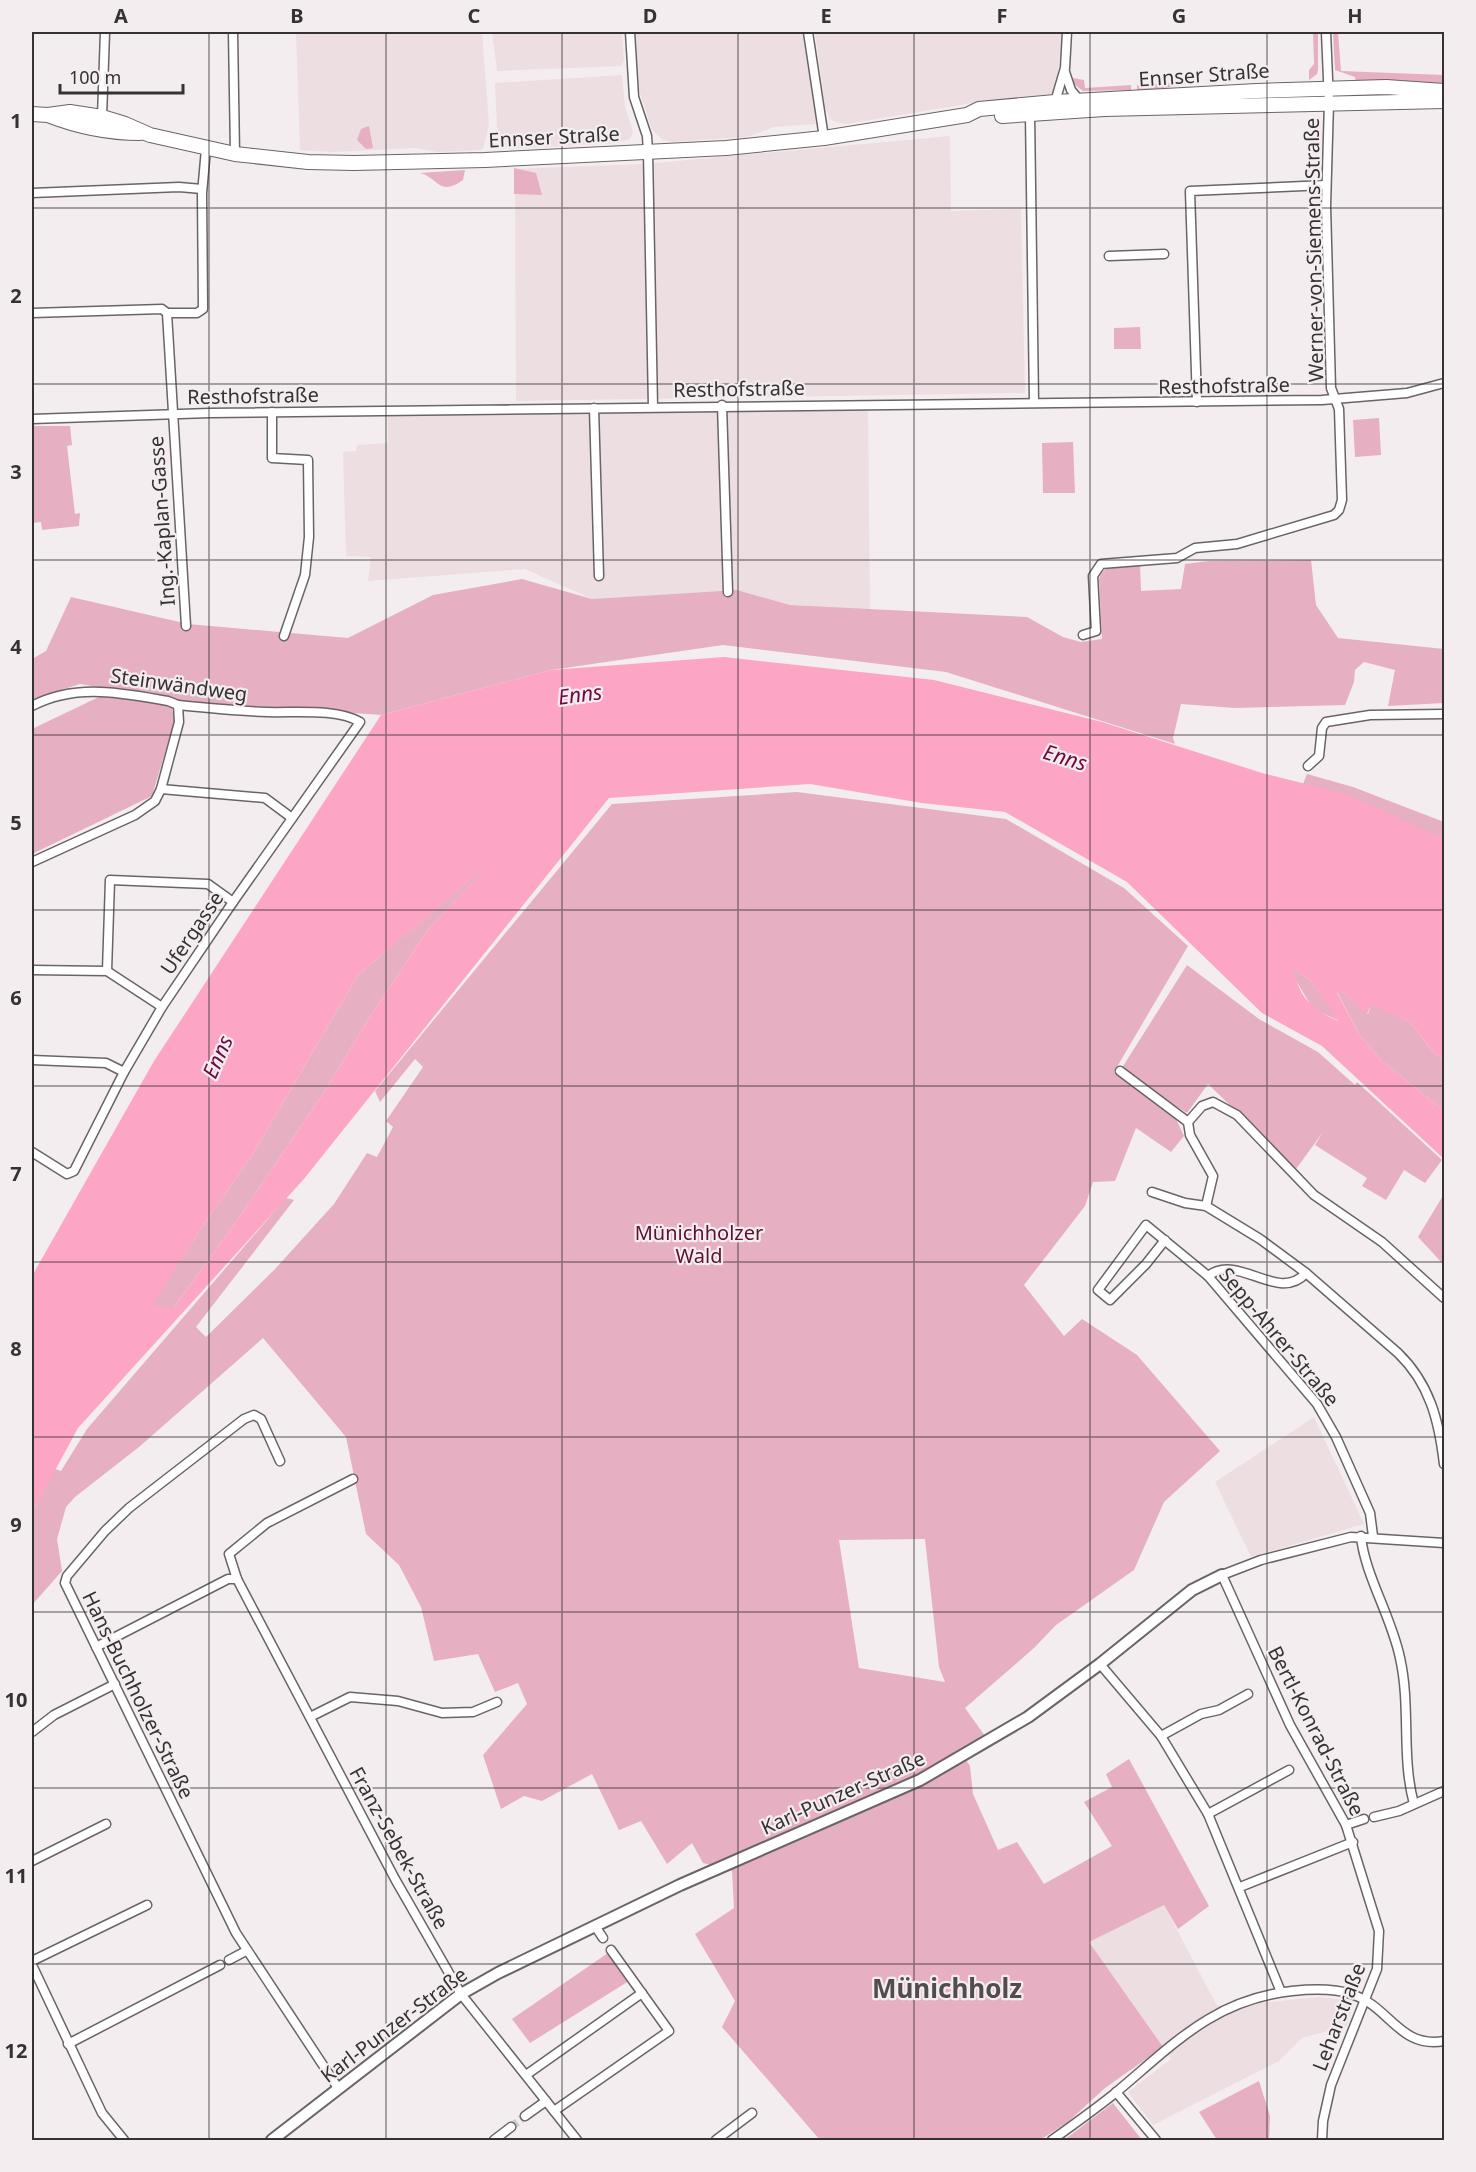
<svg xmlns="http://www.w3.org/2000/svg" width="1476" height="2172" viewBox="0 0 1476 2172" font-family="'Noto Sans',sans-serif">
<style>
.built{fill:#eddee2}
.green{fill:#e6afc2;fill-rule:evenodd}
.water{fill:#fda5c4;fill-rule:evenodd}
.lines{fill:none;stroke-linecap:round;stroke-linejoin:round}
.minor-tunnel{stroke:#cec8ca;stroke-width:8;stroke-dasharray:8 4;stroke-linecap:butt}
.minor-casing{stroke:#6a6466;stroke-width:11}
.tertiary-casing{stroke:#6a6466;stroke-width:14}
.primary-casing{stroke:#6a6466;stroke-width:16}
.minor{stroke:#fff;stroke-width:8}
.tertiary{stroke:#fff;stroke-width:10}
.primary{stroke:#fff;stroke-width:14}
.grid{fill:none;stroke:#353233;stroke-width:1.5;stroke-opacity:0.55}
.labels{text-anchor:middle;stroke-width:4.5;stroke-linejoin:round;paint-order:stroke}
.street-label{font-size:20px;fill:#353233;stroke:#f4edf0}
.park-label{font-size:20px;fill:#5c1034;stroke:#f4edf0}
.water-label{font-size:21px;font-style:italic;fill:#71083f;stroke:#f4edf0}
.district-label{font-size:26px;font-weight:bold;fill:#524c4e;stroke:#f4edf0}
.neatline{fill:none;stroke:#353233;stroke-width:2}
.grid-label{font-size:20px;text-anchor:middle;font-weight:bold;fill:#353233}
</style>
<rect width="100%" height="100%" fill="#f4edf0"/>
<g class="built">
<polygon points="296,32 482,32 489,124 484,146 481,150 437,152 416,148 333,152 300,150"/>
<polygon points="492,32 622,32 624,60 622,66 497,71"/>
<polygon points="635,32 803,32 816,124 774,127 747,137 672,142 663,140 652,130 637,84"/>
<polygon points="815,32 1062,32 1057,84 1051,94 1043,97 973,103 846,124 836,122 830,119 825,107"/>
<polygon points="622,75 625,106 633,132 630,139 617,143 510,149 505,147 497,127 495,83"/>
<polygon points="950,136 951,211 1021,209 1025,393 516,401 515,169 644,164"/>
<polygon points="868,407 870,610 790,605 737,590 592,599 525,569 368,581 371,557 346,556 343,452 356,451 357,445 388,443 388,414"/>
<polygon points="1314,1417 1364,1524 1251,1557 1215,1482"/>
<polygon points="1164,1905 1216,2004 1230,2013 1260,2003 1319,1997 1354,2001 1347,2026 1302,2038 1279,2061 1153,2125 1128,2092 1171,2059 1089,1942"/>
</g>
<g class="green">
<polygon points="1313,32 1318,32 1318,69 1317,74 1309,80 1309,70 1314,64"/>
<polygon points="1333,32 1338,32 1341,71 1444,75 1444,86 1356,83 1355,77 1335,70"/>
<polygon points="1073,78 1084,80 1085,88 1131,85 1131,90 1083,91 1074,84"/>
<polygon points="1194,82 1155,90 1137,90 1137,85"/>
<polygon points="369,126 373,148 366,149 357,140 361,129"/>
<polygon points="514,168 536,173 542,195 514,194"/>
<path d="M 465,170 L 463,180 C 439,197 439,178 420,173 Z"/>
<polygon points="1140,327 1141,349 1114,349 1114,328"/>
<polygon points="1379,418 1381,455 1355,457 1353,420"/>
<polygon points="32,426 70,426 72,445 67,446 75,514 80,513 79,526 42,530 41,522 32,523"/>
<polygon points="1073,442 1075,493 1043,493 1042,443"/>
<path d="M 1311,560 L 1316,605 L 1338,638 L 1444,649 L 1444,703 L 1388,706 L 1395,670 L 1364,662 L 1355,670 L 1354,682 L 1345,705 L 1235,708 L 1181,704 L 1173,738 L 1175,744 L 946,672 L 723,645 L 551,670 L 381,715 L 181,701 L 80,684 L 32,699 L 32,659 L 46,651 L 71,597 L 188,624 L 348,638 L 433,595 L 522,579 L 592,599 L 737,590 L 790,605 L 1027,617 L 1063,637 L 1081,642 L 1102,639 L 1099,579 C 1105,561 1124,565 1140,564 L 1141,591 L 1181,589 L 1185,564 L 1209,561 Z"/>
<polygon points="103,695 171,706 175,719 152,796 32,854 32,729"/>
<polygon points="1307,774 1353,787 1444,822 1444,839 1303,784"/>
<path d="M 797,792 L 1006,819 L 1124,888 L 1188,946 L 1114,1072 L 1176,1119 L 1184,1136 L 1171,1152 L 1136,1128 L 1115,1181 L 1093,1182 L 1085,1206 L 1024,1285 L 1064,1336 L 1082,1319 L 1137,1355 L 1220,1451 L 1164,1502 L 1134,1570 L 1056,1625 L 1034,1648 L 965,1708 L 985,1736 L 960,1751 L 970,1766 L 973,1794 L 998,1850 L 1017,1842 L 1044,1884 L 1112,1846 L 1084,1802 L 1112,1787 L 1106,1774 L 1129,1759 L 1209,1906 L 1178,1929 L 1164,1905 L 1089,1942 L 1163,2047 L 1105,2088 L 1068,2122 L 1040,2140 L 820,2140 L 722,2027 L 735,2001 L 695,1934 L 734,1908 L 732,1871 L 703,1863 L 692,1843 L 667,1864 L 641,1821 L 619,1830 L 592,1774 L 542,1801 L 524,1796 L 501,1809 L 483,1755 L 527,1704 L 518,1683 L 495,1692 L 478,1654 L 434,1661 L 421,1607 L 399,1565 L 366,1534 L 346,1437 L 263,1338 L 139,1447 L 75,1497 L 66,1507 L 57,1539 L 62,1571 L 32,1605 L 32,1513 L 55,1469 L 61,1471 L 87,1429 L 286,1198 L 294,1200 L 196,1327 L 206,1337 L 275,1269 L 334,1204 L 367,1153 L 377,1157 L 393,1127 L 386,1121 L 423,1067 L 415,1059 L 380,1102 L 375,1091 L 612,804 ZM 925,1539 L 939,1667 L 945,1682 L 859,1668 L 839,1540 Z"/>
<polygon points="496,857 427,931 368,1020 325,1091 236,1222 174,1307 151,1307 202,1227 251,1157 358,975"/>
<polygon points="1187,965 1259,1019 1318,1052 1355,1085 1357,1082 1442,1160 1425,1183 1404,1170 1386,1200 1362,1186 1367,1178 1315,1145 1323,1132 1296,1169 1208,1084 1187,1113 1120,1071"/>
<polygon points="1292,967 1311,981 1339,1021 1313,1009 1295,979"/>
<polygon points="1337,992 1342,992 1368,1014 1371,1004 1410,1022 1434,1053 1444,1060 1444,1111 1381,1060 1359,1034"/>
<polygon points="1444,1194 1444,1265 1418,1237"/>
<polygon points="608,1953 632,1979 530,2043 512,2019"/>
<polygon points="1259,2081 1270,2116 1269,2140 1217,2140 1199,2112"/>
<polygon points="1113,2103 1142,2140 1064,2140"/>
</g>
<path class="water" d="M 724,657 L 934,680 L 1102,722 L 1262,773 L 1346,794 L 1444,839 L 1444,1060 L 1434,1053 L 1410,1022 L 1371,1005 L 1367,1014 L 1342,992 L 1337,993 L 1359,1034 L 1381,1060 L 1444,1111 L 1444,1159 L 1322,1046 L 1262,1013 L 1127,882 L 1005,812 L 922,803 L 810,784 L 609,798 L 303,1180 L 78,1428 L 32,1513 L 32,1276 L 154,1061 L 381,715 L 551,670 ZM 491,862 L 427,931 L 368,1020 L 325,1091 L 236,1222 L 174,1307 L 152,1307 L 202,1227 L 251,1157 L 358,975 ZM 1293,968 L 1311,981 L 1338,1021 C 1312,1010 1299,997 1293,968 Z"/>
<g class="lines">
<polyline class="minor-tunnel" points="511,2127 525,2116"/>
<g class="minor-casing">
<g id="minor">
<polyline points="233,32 235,154"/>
<polyline points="630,32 634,97 647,136 648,152 653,407"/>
<polyline points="808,32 824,138"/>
<polyline points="1065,72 1071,90 1080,101"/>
<polyline points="1055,102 1065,68 1067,32"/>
<polyline points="1030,114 1034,402"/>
<polyline points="102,117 105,32"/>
<polyline points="32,193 179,187 202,189"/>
<polyline points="1109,256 1164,254"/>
<polyline points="32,313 162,309 167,313"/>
<polyline points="167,313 186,626"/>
<polyline points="167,313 197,313 203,309 202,193 206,149"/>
<polyline points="1197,402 1190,191 1326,185"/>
<polyline points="722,405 728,592"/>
<polyline points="594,408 599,576"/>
<polyline points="272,412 272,458 308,460 309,537 305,575 284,636"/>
<polyline points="32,419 210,413 1322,400 1407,393 1444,383"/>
<polyline points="1083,635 1096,631 1093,576 1101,564 1177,558 1195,548 1237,544 1334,515 1339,510 1342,500 1339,409 1331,388 1326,206 1329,102 1326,32"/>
<path d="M 32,706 C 76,683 121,693 168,701 L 178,705 C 208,708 238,711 267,712 C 293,713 337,708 360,722 L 233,902 L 162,1007 L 124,1072 L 74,1171 L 67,1174 L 32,1152"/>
<polyline points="1308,766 1319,756 1322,728 1326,722 1370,715 1444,714"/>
<polyline points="161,789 265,798 292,818"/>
<polyline points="32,862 135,815 155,801 161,789 179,722 178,705"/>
<polyline points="32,970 107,971 162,1007"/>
<polyline points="107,971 110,880 208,884 233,902"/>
<polyline points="32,1060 106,1063 124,1072"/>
<polyline points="1120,1071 1188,1122"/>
<path d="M 1152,1192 L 1185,1203 L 1206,1206 L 1260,1239 L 1306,1273 L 1398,1353 C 1430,1384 1439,1421 1444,1464"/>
<polyline points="1206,1206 1213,1176 1190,1135 1188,1122 1202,1106 1213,1102 1237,1115 1314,1195 1382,1242 1444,1298"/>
<polyline points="1165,1240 1146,1264 1110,1300 1098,1290 1146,1225 1208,1276 1317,1404 1336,1437 1370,1513 1373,1536"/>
<path d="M 1208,1276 C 1238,1252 1278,1304 1306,1273"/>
<polyline points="280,1461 261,1419 254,1415 244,1419 129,1508 105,1531 67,1576 65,1583 236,1933 338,2088"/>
<polyline points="353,1479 267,1523 229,1554 237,1579 395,1879 461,1994 577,2140"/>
<path d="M 1361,1536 C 1364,1573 1392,1618 1400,1658 C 1411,1706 1401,1757 1414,1804"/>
<polyline points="96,1647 228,1579 237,1579"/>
<polyline points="1100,1664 1161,1736 1208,1814 1281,1992"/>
<polyline points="310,1717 350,1697 398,1701 442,1713 473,1712 497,1702"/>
<polyline points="32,1732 54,1715 115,1684"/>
<polyline points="1161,1736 1201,1714 1219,1710 1248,1694"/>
<polyline points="1208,1814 1289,1770"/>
<polyline points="1374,1817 1399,1811 1444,1791"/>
<polyline points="1346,1825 1364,1819"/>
<polyline points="32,1861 106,1824"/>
<polyline points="1240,1887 1353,1842"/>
<polyline points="595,1926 603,1938"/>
<polyline points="229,1960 246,1951"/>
<polyline points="32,1961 147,1905"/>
<polyline points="32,1965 102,2113 124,2140"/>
<polyline points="68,2044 220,1965"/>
<polyline points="526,2075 642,1993"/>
<polyline points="1116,2092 1156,2140"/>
<polyline points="554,2111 669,2031 611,1950"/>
<polyline points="525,2116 546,2101"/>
<polyline points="494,2140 511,2127"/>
<polyline points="716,2140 752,2113"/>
<path d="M 1052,2140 C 1073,2125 1094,2110 1114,2094 C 1172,2046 1212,2000 1292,1991 C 1311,1989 1333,1988 1351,1994 C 1390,2006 1399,2049 1444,2041"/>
<polyline points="1322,2140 1323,2121 1331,2085 1377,1969 1379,1931 1346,1825 1290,1725 1222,1575 1261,1560 1351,1537 1444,1543"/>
</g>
</g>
<g class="tertiary-casing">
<polyline id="tertiary" points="272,2140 461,1994 498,1973 680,1885 920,1780 1028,1717 1100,1664 1192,1590 1222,1575"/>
</g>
<g class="primary-casing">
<g id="primary">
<polyline points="32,114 48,115 70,112 102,117 125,124 150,135 235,154 308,162 354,163 485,160 726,148 824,138 967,115 979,109 1055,102 1257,91 1386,87 1444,91"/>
<path d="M 48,115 C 76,126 109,133 140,133"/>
<polyline points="1002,116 1104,109 1444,101"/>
</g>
</g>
<use href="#minor" class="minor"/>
<use href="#tertiary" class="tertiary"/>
<use href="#primary" class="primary"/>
</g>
<path class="grid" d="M 209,32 L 209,2140M 386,32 L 386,2140M 562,32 L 562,2140M 738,32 L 738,2140M 914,32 L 914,2140M 1090,32 L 1090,2140M 1267,32 L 1267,2140M 32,208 L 1444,208M 32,384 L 1444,384M 32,560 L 1444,560M 32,735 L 1444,735M 32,910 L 1444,910M 32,1086 L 1444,1086M 32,1262 L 1444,1262M 32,1437 L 1444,1437M 32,1612 L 1444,1612M 32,1788 L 1444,1788M 32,1964 L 1444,1964"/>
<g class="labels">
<g class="street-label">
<text transform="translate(1204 75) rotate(-4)" y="7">Ennser Straße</text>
<text transform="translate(554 137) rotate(-3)" y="7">Ennser Straße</text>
<text transform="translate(1314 250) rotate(-91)" y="7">Werner-von-Siemens-Straße</text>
<text transform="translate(1224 386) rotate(-1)" y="7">Resthofstraße</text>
<text transform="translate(739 389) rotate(-1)" y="7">Resthofstraße</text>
<text transform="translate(253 396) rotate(-1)" y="7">Resthofstraße</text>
<text transform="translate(162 521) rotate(-94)" y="7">Ing.-Kaplan-Gasse</text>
<text transform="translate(179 685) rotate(8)" y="7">Steinwändweg</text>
<text transform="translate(192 933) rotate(-56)" y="7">Ufergasse</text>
<text transform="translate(1279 1337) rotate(50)" y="7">Sepp-Ahrer-Straße</text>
<text transform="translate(138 1695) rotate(64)" y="7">Hans-Buchholzer-Straße</text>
<text transform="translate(1316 1731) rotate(63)" y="7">Bertl-Konrad-Straße</text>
<text transform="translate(843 1793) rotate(-24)" y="7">Karl-Punzer-Straße</text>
<text transform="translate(399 1848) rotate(61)" y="7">Franz-Sebek-Straße</text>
<text transform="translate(1339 2017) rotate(-69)" y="7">Leharstraße</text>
<text transform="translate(394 2025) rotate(-37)" y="7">Karl-Punzer-Straße</text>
</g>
<g class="park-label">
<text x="699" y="1240">Münichholzer<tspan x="699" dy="23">Wald</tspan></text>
</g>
<g class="water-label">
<text transform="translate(580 695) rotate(-7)" y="7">Enns</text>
<text transform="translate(1065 758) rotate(17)" y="7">Enns</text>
<text transform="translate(218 1057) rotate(-66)" y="7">Enns</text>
</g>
<g class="district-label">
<text x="947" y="1998">Münichholz</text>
</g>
</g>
<rect width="1476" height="2172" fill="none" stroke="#f4edf0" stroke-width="66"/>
<path d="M60 84v9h123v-9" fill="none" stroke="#353233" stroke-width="3"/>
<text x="69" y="84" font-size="18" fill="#353233" stroke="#f4edf0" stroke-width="4.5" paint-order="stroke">100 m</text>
<rect x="33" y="33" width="1410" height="2106" class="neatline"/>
<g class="grid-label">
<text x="121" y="23">A</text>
<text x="297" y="23">B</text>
<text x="474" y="23">C</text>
<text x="650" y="23">D</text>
<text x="826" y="23">E</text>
<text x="1002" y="23">F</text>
<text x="1179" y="23">G</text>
<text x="1355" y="23">H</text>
<text x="16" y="128">1</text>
<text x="16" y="303">2</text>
<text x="16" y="479">3</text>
<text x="16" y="654">4</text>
<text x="16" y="830">5</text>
<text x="16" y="1005">6</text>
<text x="16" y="1181">7</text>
<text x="16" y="1356">8</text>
<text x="16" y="1532">9</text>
<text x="16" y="1707">10</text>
<text x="16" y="1883">11</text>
<text x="16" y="2058">12</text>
</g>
</svg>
